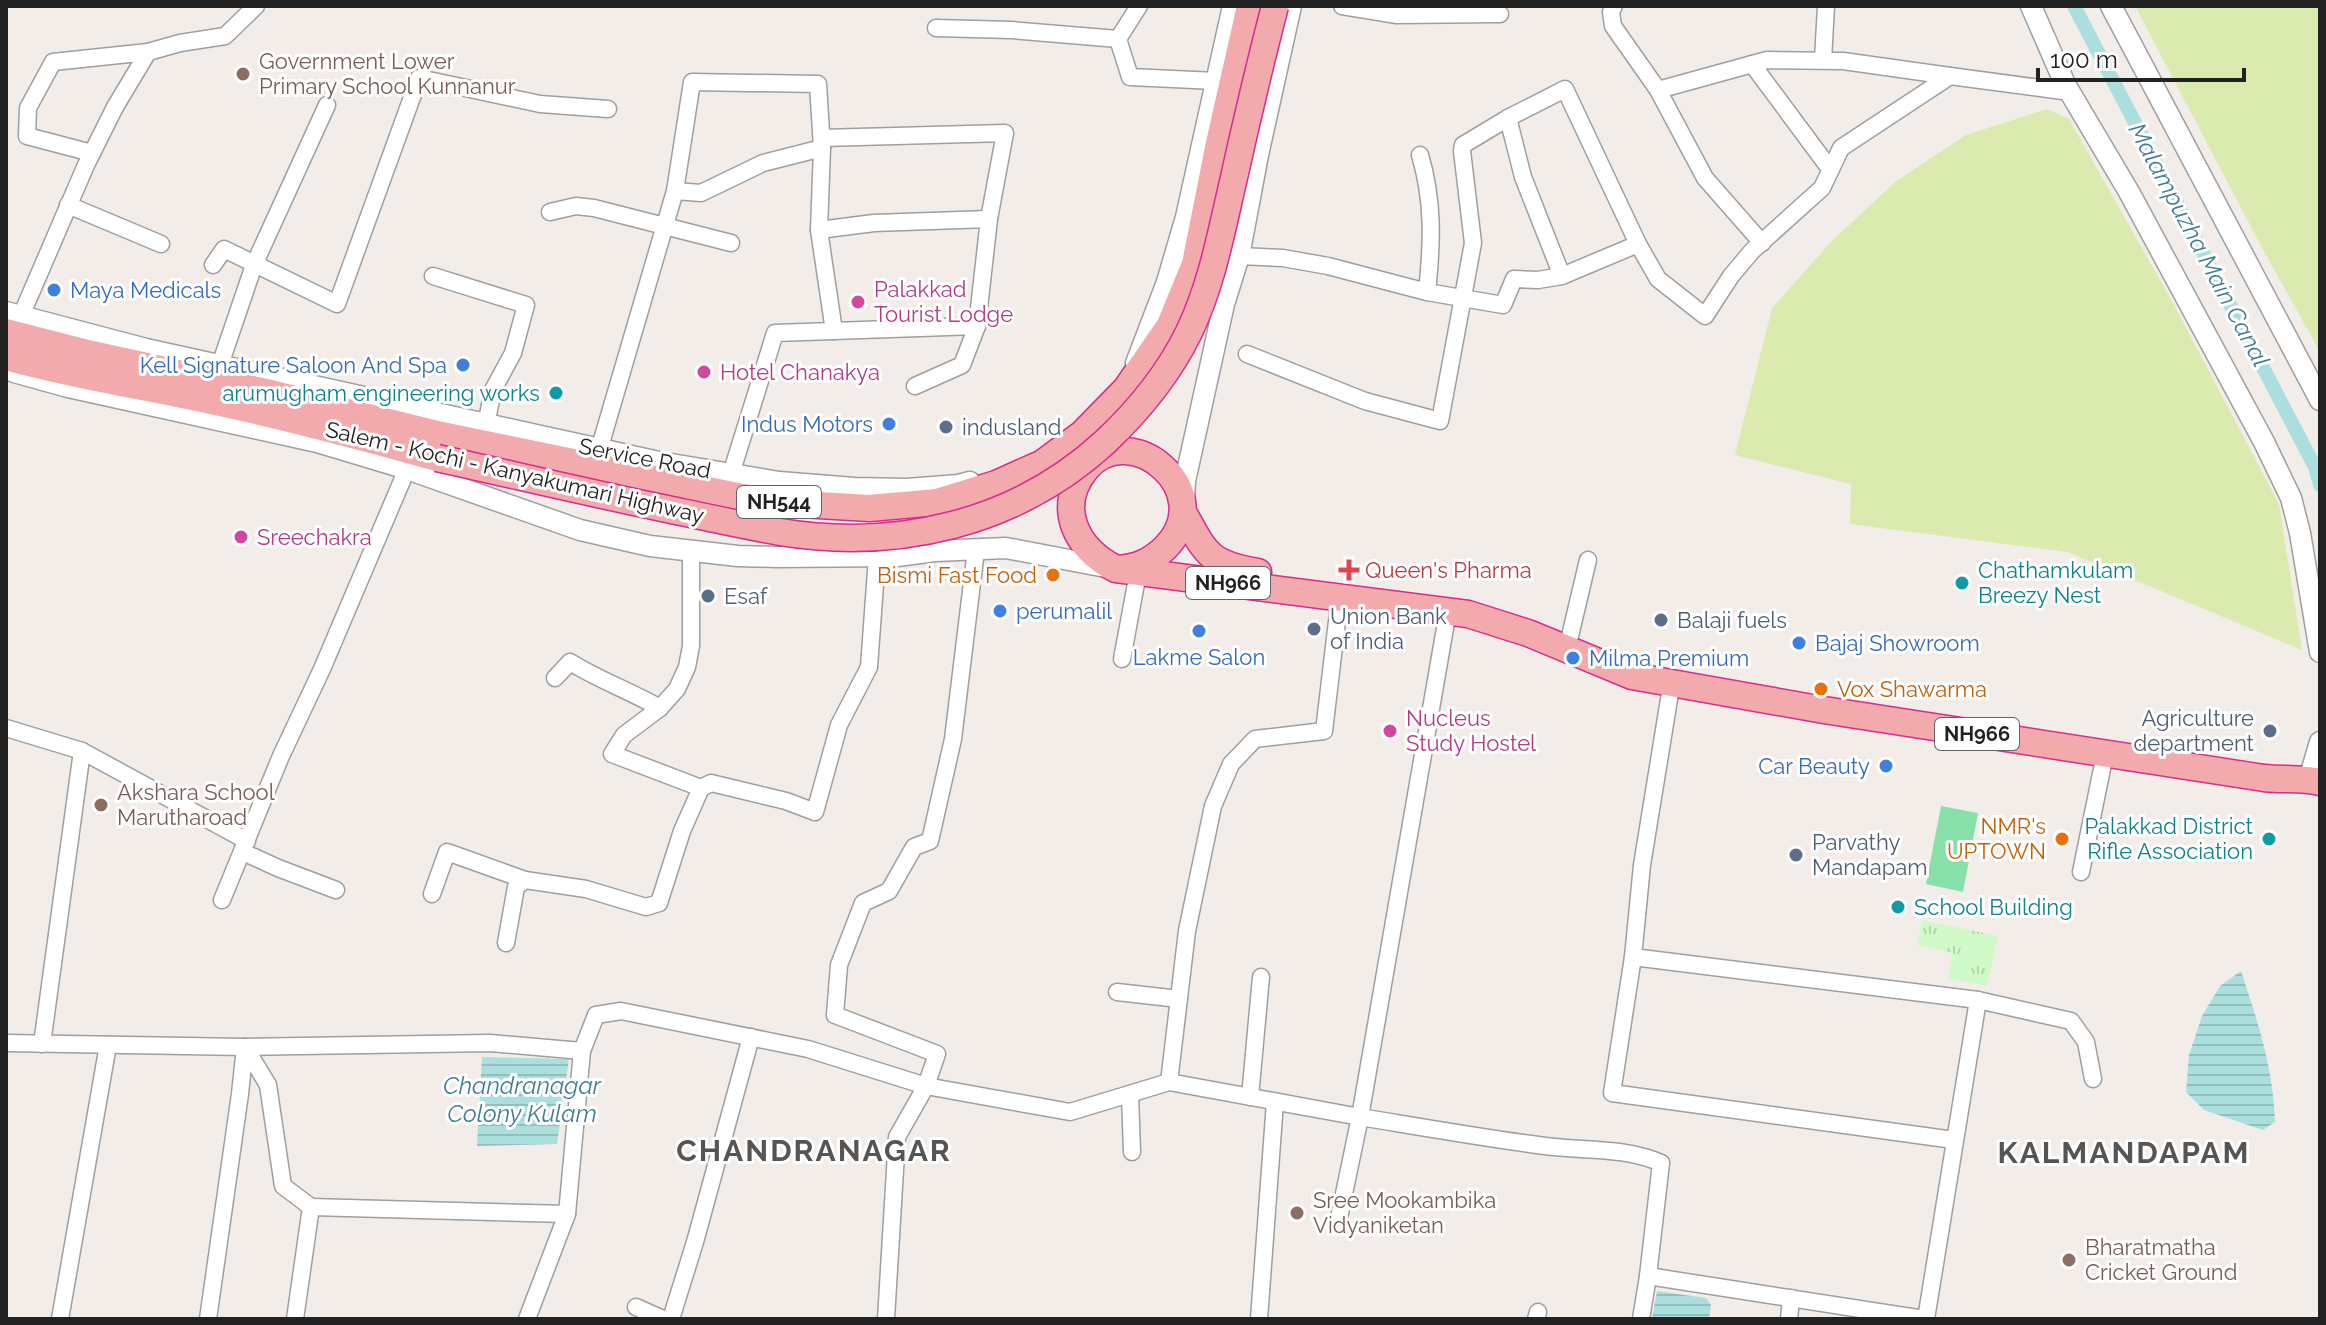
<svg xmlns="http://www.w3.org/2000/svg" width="2326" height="1325" viewBox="0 0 2326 1325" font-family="Raleway,sans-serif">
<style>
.grass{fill:#dbebb0}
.park{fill:url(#park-tufts)}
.pitch{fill:#88e0a9}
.water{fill:url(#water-rules)}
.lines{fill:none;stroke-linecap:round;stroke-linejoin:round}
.canal{stroke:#aadfde;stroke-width:14}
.minor-casing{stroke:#9f9f9f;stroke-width:19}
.tertiary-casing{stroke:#9f9f9f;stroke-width:23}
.trunk-casing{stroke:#db2a90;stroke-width:29}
.minor{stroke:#fff;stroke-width:16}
.tertiary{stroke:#fff;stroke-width:20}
.trunk{stroke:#f2aaad;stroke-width:26}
.trunk-bridge-casing{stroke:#db2a90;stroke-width:29;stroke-linecap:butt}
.trunk-bridge{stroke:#f2aaad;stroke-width:26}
.education-dot{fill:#8d6e63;stroke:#fff;stroke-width:3}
.shop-dot{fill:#3f7fe0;stroke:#fff;stroke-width:3}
.hotel-dot{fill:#d1479c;stroke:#fff;stroke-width:3}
.culture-dot{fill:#0f9aa8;stroke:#fff;stroke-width:3}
.service-dot{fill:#5c6f8a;stroke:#fff;stroke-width:3}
.health-dot{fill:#e0444e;stroke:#fff;stroke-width:3}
.food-dot{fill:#e8710a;stroke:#fff;stroke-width:3}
.labels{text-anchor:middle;stroke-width:6;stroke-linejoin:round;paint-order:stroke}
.shield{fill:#fff;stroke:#646464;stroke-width:2}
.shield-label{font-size:20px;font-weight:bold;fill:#222}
.education-label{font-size:22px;fill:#785e54;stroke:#fff;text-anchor:start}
.hotel-label{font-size:22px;fill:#b23c85;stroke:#fff;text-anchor:start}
.shop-label{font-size:22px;fill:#366cbe;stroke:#fff;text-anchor:start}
.culture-label{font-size:22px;fill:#0d838f;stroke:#fff;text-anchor:end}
.service-label{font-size:22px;fill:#4e5e75;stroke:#fff;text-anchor:start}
.street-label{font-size:22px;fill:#222;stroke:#fff}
.health-label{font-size:22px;fill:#be3a42;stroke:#fff;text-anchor:start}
.food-label{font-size:22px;fill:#c56008;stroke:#fff;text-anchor:end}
.water-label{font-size:24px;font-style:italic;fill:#417d92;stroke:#fff}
.district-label{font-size:30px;font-weight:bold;letter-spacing:2px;fill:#555;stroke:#fff}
</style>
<defs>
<pattern id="park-tufts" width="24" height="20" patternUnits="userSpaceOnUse" patternTransform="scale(2)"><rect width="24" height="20" fill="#cffac8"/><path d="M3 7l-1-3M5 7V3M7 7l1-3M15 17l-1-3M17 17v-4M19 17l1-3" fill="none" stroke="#b1d6ac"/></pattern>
<pattern id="water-rules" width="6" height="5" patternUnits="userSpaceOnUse" patternTransform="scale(2)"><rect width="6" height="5" fill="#aadfde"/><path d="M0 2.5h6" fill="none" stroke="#92bfbe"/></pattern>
</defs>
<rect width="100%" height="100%" fill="#f2ede9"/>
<g class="grass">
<polygon points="2135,6 2315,6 2320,8 2320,352 2262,248"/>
<polygon points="2047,109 2069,119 2174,305 2279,504 2302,650 2068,552 1850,524 1851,484 1735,455 1772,308 1831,242 1895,182 1966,135"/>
</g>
<polygon class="park" points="1922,920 1998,936 1987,986 1948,978 1953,953 1917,945"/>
<polygon class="pitch" points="1941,806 1978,813 1963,892 1926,884"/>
<g class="water">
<path d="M 2241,971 C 2258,1023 2273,1066 2275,1122 L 2263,1130 L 2204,1110 L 2186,1092 L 2189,1055 L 2202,1016 L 2220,986 Z"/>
<polygon points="482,1057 569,1059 557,1144 477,1146"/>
<polygon points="1657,1291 1706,1298 1711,1305 1709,1319 1652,1319"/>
</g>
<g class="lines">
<polyline class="canal" points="2074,6 2315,467 2320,485"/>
<g class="minor-casing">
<g id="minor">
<polyline points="1139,6 1118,39 1130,77 1216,81"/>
<polyline points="1342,6 1397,15 1500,14"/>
<polyline points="1614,6 1611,12 1613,26 1658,90 1705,178 1762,243"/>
<polyline points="936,28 1011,30 1118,39"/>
<polyline points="1823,60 1826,6"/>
<polyline points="1752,64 1830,169"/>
<polyline points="1658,90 1767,60 1843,61 1950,76"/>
<polyline points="1508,118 1523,177 1562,276"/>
<polyline points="822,138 1005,133 989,219"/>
<polyline points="92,153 27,136 28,108 53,62 148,52"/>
<path d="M 1420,155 C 1434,202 1432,244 1427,292 L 1503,305 L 1514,279 L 1538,280 L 1562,276 L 1638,244 L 1658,279 L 1705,316 L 1731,276 L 1752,251 L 1822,188 L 1841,148 L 1950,76 L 2070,92"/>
<polyline points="675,191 701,193 763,163 822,148"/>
<polyline points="68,205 161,244"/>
<polyline points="550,212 576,206 594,208 731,243"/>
<polyline points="819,230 874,223 989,219 977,326 962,365 915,386"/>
<polyline points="1239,256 1283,258 1328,266 1427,292"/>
<polyline points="213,265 224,249 337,304 419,78 540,104 608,109"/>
<polyline points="433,276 526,305 513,353 493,390 486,425"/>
<polyline points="21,316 86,165 115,107 148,52 180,43 225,36 256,6"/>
<polyline points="1247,354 1365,401 1440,421 1473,243 1462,151 1463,145 1508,118 1565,89 1638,244"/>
<polyline points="220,365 254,265 327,105"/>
<polyline points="599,450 675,191 692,82 818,84 822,148 819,230 834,331"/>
<polyline points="731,474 775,333 977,326"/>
<polyline points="691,549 691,646 687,667 677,689 660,708 624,735 612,754 701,788"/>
<path d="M 1448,611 L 1360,1117 C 1421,1127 1483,1138 1545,1146 C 1584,1151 1625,1147 1661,1163 L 1648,1276 L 1924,1319"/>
<polyline points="1570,636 1588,560"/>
<polyline points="1122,659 1138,573"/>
<path d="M 555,678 L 570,662 C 599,680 630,691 660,708"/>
<polyline points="1672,681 1642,865 1633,957 1978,1000"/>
<polyline points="6,728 82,751 247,841"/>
<polyline points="243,852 278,868 336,890"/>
<polyline points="2081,872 2105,754"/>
<polyline points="432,894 447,852 525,880"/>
<polyline points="222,900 281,756 322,669 407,469"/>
<polyline points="506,943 516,887 525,880 586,889 646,907 659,903 682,831 701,788 711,783 732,788 786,801 815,812 839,725 869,667 877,557"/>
<polyline points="1633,957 1612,1093 1954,1140"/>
<polyline points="1117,992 1179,999"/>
<polyline points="6,1043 245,1047 490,1043 582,1051"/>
<polyline points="42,1044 82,751"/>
<polyline points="245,1047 268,1085 283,1186 311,1207"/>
<polyline points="1169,1082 1187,931 1213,806 1231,764 1255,739 1324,731 1340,596"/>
<polyline points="1130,1094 1132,1152"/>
<polyline points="1250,1097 1261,977"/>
<polyline points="636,1307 663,1319"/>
<polyline points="60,1319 108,1045"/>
<polyline points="208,1319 240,1094 245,1047"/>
<polyline points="295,1319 311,1207 567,1214 582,1051 596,1015 621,1011 808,1049 926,1086 1070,1112 1169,1082 1360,1117 1340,1213"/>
<polyline points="527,1319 567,1214"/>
<polyline points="671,1319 695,1242 751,1037"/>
<polyline points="886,1319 897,1137 926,1086 937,1054 835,1015 839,965 863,903 889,891 914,847 930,841 953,739 976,550"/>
<polyline points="1259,1319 1275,1102"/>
<polyline points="1536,1319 1538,1312"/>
<polyline points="1641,1319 1648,1276"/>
<polyline points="1789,1319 1791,1298"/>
<polyline points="1926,1319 1978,1000 2071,1021 2086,1042 2093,1079"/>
</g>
</g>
<g class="tertiary-casing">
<g id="tertiary">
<polyline points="2031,6 2065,84 2129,192 2264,442 2291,498 2300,533 2320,652"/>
<polyline points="2111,6 2320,400"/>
<polyline points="6,312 146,349 659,462 779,482 854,488 907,489 958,485 970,482"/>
<polyline points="1136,363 1167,282 1186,217 1233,6"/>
<polyline points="14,372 68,387 317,442 407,469 580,530 650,546 738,556 777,557 897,556 935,551 1006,548 1111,568"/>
<polyline points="1184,502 1185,481 1224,304 1239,256 1258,155 1291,6"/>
<polyline points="2309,779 2320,742"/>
</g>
</g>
<g class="trunk-casing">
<g id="trunk">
<polyline points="6,332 92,354 271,393 442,435 742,497 802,504 869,508 937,502 996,484 1043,463 1082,434 1126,389 1170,325 1195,264 1219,143 1250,6"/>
<path d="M 6,357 C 73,376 142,386 211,401 C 287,417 362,437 437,458"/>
<path d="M 1183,512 C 1206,554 1209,564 1258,572"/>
<path d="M 1116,569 C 1137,568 1150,562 1165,548 C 1221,492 1130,416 1086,469 C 1055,507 1076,549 1116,569 L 1468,614 L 1528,633 L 1632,676 L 1824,710 L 2264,778 C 2283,780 2302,778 2320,782"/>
</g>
</g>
<use href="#minor" class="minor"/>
<use href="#tertiary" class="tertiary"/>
<use href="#trunk" class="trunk"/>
<g class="trunk-bridge-casing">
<path id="trunk-bridge" d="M 437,458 C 514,475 590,493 667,509 C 705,517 742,525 780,532 C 897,551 1016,524 1105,442 C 1138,411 1169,373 1189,332 C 1212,284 1221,233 1233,182 C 1246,123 1260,64 1275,6"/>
</g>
<use href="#trunk-bridge" class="trunk-bridge"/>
</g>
<g class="education-dot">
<circle cx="243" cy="74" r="8"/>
<circle cx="101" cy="805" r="8"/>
<circle cx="1297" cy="1213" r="8"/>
<circle cx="2069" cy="1260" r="8"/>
</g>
<g class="shop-dot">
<circle cx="54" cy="290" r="8"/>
<circle cx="463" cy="365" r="8"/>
<circle cx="889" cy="424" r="8"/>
<circle cx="1000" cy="611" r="8"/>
<circle cx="1199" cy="631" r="8"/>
<circle cx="1799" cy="643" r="8"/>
<circle cx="1573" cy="658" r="8"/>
<circle cx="1886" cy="766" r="8"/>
</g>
<g class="hotel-dot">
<circle cx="858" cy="302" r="8"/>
<circle cx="704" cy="372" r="8"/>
<circle cx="241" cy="537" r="8"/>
<circle cx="1390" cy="731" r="8"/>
</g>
<g class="culture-dot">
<circle cx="556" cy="393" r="8"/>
<circle cx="1962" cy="583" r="8"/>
<circle cx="2269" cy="839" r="8"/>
<circle cx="1898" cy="907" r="8"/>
</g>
<g class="service-dot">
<circle cx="946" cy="427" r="8"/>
<circle cx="708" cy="596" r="8"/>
<circle cx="1661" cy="620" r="8"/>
<circle cx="1314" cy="629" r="8"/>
<circle cx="2270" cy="731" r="8"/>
<circle cx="1796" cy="855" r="8"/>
</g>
<path class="health-dot" d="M1345 558h8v8h8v8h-8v8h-8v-8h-8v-8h8z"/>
<g class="food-dot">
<circle cx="1053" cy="575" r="8"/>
<circle cx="1821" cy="689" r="8"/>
<circle cx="2062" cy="839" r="8"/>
</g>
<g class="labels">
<g class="shield">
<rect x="737" y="486" width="84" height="32" rx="6"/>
<rect x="1186" y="567" width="84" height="32" rx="6"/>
<rect x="1935" y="718" width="84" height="32" rx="6"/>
</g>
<g class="shield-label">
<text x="779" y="509">NH544</text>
<text x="1228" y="590">NH966</text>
<text x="1977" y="741">NH966</text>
</g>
<g class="education-label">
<text x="259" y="69">Government Lower<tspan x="259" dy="25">Primary School Kunnanur</tspan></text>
<text x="117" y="800">Akshara School<tspan x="117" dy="25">Marutharoad</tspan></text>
<text x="1313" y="1208">Sree Mookambika<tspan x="1313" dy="25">Vidyaniketan</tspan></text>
<text x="2085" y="1255">Bharatmatha<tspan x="2085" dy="25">Cricket Ground</tspan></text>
</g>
<g class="hotel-label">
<text x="874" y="297">Palakkad<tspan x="874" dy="25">Tourist Lodge</tspan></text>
<text x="720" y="380">Hotel Chanakya</text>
<text x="257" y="545">Sreechakra</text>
<text x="1406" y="726">Nucleus<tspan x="1406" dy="25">Study Hostel</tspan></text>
</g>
<g class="shop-label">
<text x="70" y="298">Maya Medicals</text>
<text x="447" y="373" text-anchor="end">Kell Signature Saloon And Spa</text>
<text x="873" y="432" text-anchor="end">Indus Motors</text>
<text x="1016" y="619">perumalil</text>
<text x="1815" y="651">Bajaj Showroom</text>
<text x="1199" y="665" text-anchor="middle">Lakme Salon</text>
<text x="1589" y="666">Milma Premium</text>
<text x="1870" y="774" text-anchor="end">Car Beauty</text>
</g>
<g class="culture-label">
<text x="540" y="401">arumugham engineering works</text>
<text x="1978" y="578" text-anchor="start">Chathamkulam<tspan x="1978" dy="25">Breezy Nest</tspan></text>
<text x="2253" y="834">Palakkad District<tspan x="2253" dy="25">Rifle Association</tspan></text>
<text x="1914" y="915" text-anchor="start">School Building</text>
</g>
<g class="service-label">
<text x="962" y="435">indusland</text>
<text x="724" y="604">Esaf</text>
<text x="1330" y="624">Union Bank<tspan x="1330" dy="25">of India</tspan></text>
<text x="1677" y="628">Balaji fuels</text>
<text x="2254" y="726" text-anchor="end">Agriculture<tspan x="2254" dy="25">department</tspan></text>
<text x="1812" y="850">Parvathy<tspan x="1812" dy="25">Mandapam</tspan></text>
</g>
<g class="street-label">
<text transform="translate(645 458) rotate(11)" y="8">Service Road</text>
<text transform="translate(515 472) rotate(13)" y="8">Salem - Kochi - Kanyakumari Highway</text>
</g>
<g class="health-label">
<text x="1365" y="578">Queen's Pharma</text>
</g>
<g class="food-label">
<text x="1037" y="583">Bismi Fast Food</text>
<text x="1837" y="697" text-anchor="start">Vox Shawarma</text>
<text x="2046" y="834">NMR's<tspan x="2046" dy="25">UPTOWN</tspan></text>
</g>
<g class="water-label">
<text transform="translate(2199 245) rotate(62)" y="8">Malampuzha Main Canal</text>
<text x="522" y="1094">Chandranagar<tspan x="522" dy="28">Colony Kulam</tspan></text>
</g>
<g class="district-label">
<text x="814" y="1161">CHANDRANAGAR</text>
<text x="2124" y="1163">KALMANDAPAM</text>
</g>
</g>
<rect width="2326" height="1325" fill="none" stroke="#222222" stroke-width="16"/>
<path d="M2038 68v12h206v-12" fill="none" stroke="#222222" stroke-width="4"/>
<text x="2050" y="68" font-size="24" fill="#222222" stroke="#ffffff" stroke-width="6" paint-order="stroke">100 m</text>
</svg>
